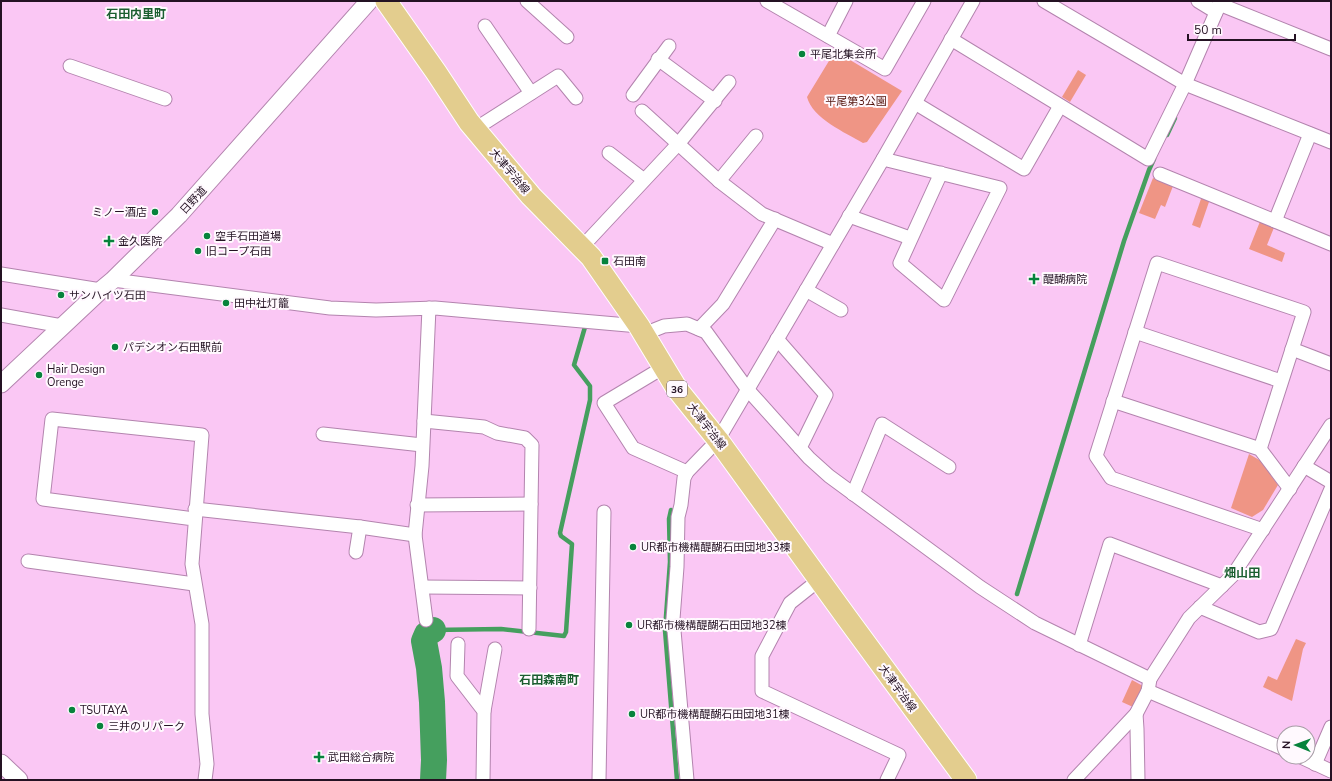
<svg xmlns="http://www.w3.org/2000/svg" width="1332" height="781" viewBox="0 0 1332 781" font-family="'Nunito Sans','Noto Sans JP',sans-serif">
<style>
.green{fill:#ef9585}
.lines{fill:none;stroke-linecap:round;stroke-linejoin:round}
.stream{stroke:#459f5e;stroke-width:4.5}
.river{stroke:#459f5e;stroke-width:26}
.minor-casing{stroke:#b384ae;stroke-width:15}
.tertiary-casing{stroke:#b384ae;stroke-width:19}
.primary-casing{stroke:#fff;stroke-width:23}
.minor{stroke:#fff;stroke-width:13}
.tertiary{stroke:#fff;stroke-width:17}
.primary{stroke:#e3cd8e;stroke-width:21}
.poi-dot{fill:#07833c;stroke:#fff9fe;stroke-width:1.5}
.labels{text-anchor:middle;stroke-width:4;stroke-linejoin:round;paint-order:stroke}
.shield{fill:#fff9fe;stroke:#665765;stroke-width:1}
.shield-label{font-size:10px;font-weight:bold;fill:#241223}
.poi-label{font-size:11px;fill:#241223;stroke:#fff9fe;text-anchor:start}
.park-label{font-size:11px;fill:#52120b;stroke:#fff9fe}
.street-label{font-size:11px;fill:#241223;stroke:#fff9fe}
.neighbourhood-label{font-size:12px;font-weight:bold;fill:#1b5e30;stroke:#fff9fe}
</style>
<rect width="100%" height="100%" fill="#fac7f4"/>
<g class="green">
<path d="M 835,51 L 902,91 L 867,142 L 863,143 C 846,133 812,118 807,97 Z"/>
<polygon points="1078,70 1086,75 1070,102 1062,97"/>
<polygon points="1153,178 1173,186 1165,207 1161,205 1155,219 1139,213"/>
<polygon points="1202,196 1210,199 1200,228 1192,225"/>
<polygon points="1261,219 1275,225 1267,245 1285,253 1282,262 1249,249"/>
<polygon points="1249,454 1261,461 1278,485 1263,510 1252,517 1231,508"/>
<polygon points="1296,639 1306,643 1303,649 1292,701 1263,687 1268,676 1277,680"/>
<polygon points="1132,680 1143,686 1133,707 1122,702"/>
</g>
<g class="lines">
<g class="stream">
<polyline points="1167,135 1175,118"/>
<polyline points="671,510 669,519 670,562 665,630 677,780"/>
<polyline points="1017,594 1124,241 1149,170 1154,159"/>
<polyline points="433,630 501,629 564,636 566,632 572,544 561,536 560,533 590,400 590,386 574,365 585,327"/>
</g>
<polyline class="river" points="433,630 427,634 424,641 429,668 432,702 434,760 433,780"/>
<g class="minor-casing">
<g id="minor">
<polyline points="527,1 567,37"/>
<polyline points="767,1 885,69 924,1"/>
<polyline points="1044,1 1185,84 1331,142"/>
<polyline points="1198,1 1216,12"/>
<polyline points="1219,4 1331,49"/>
<polyline points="485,26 531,93"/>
<polyline points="828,36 846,1"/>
<polyline points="951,39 1148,159 1185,84 1221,1"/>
<polyline points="658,59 715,101"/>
<polyline points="70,66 165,99"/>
<polyline points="633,95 669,46"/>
<polyline points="915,103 1024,169 1060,106"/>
<polyline points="642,111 719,181 762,214 833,244"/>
<polyline points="475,129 558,76 576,98"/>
<polyline points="609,153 644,180"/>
<polyline points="883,159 1000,188 944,300 900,263 941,173"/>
<polyline points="1160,174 1331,244"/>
<polyline points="719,181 756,136"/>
<polyline points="849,216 910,238"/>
<polyline points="1275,221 1310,134"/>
<polyline points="582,247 679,143 729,82"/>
<polyline points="1,274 101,290"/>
<polyline points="113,280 330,308 376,310 435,308 639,326"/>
<polyline points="806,290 841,310"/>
<polyline points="1,315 62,326"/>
<polyline points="699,329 723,304 775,219"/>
<polyline points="1135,332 1281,381"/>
<polyline points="644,334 664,326 687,324 706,332 748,390 809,458 829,476 980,587 1035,623 1150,679"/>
<polyline points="777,339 826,395 800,448"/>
<polyline points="1292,349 1331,364"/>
<polyline points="664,367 604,403 633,448 687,472"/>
<polyline points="1113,401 1260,449 1290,489"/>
<polyline points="424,421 484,427 497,433 525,438 532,445 529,629"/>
<polyline points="323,434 422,445"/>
<polyline points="1260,449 1304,312 1157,263 1096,456 1111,478 1263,530"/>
<polyline points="1304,466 1331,482"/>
<polyline points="853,494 882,424 949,467"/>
<polyline points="417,505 531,504"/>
<polyline points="195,509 360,527 415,535"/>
<polyline points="194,519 43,499 52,419 202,435 192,564 202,624 202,714 207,764 205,780"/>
<polyline points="356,552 360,527"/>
<polyline points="28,561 194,584"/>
<polyline points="819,580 790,603 762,656 762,691 899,755 887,780"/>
<polyline points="422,587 530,588"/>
<polyline points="1200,607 1259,632 1271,629 1331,489"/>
<polyline points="426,620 415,535 422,466 429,308"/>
<polyline points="458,644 457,676 484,711 483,780"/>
<polyline points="1079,645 1110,544 1222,586"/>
<polyline points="1148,691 1284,749"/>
<polyline points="484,711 495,649"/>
<polyline points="1136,714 1137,729 1138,780"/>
<polyline points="1301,757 1331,771"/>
<polyline points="1315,764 1331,727"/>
<polyline points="599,780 604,512"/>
<polyline points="687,780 673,619 677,567 678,517 681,505 684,478 687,472 718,440 883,159 973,1"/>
<polyline points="1074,780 1136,714 1148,691 1150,679 1189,618 1233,575 1331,425"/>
</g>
</g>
<g class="tertiary-casing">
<g id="tertiary">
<polyline points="1,384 101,290 113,280 179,215 369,1"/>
<polyline points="1,763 19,780"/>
</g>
</g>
<g class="primary-casing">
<polyline id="primary" points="386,1 436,72 469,122 531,196 591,257 639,326 677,389 718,440 847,618 966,780"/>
</g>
<use href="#minor" class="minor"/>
<use href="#tertiary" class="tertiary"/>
<use href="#primary" class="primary"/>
</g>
<g class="poi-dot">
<circle cx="802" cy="54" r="4"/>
<circle cx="155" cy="212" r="4"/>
<circle cx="207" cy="236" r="4"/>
<path d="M107 235h4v4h4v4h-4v4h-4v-4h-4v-4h4z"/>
<circle cx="198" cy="251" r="4"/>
<rect x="601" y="257" width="8" height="8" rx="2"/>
<path d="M1032 273h4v4h4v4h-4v4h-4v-4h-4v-4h4z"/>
<circle cx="61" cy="295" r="4"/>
<circle cx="226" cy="303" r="4"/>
<circle cx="115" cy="347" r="4"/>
<circle cx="39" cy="375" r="4"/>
<circle cx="633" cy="547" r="4"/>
<circle cx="629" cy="625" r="4"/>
<circle cx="72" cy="710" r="4"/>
<circle cx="632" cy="714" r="4"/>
<circle cx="100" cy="726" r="4"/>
<path d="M317 751h4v4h4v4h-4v4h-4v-4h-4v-4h4z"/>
</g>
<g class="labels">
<rect class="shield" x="667" y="381" width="20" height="16" rx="3"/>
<g class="shield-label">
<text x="677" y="393">36</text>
</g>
<g class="poi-label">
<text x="810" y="58">平尾北集会所</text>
<text x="147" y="216" text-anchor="end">ミノー酒店</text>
<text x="215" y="240">空手石田道場</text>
<text x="118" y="245">金久医院</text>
<text x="206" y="255">旧コープ石田</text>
<text x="613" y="265">石田南</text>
<text x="1043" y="283">醍醐病院</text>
<text x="69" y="299">サンハイツ石田</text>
<text x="234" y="307">田中社灯籠</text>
<text x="123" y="351">パデシオン石田駅前</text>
<text x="47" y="373">Hair Design<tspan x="47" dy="13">Orenge</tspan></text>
<text x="641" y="551">UR都市機構醍醐石田団地33棟</text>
<text x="637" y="629">UR都市機構醍醐石田団地32棟</text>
<text x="80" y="714">TSUTAYA</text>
<text x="640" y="718">UR都市機構醍醐石田団地31棟</text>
<text x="108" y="730">三井のリパーク</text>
<text x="328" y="761">武田総合病院</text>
</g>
<g class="park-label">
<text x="856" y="105">平尾第3公園</text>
</g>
<g class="street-label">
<text transform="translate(510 171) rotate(50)" y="4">大津宇治線</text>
<text transform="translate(193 200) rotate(-47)" y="4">日野道</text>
<text transform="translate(707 426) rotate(52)" y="4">大津宇治線</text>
<text transform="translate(898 688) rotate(54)" y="4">大津宇治線</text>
</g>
<g class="neighbourhood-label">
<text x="136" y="18">石田内里町</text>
<text x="1242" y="577">畑山田</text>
<text x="549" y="684">石田森南町</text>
</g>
</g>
<rect width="1332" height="781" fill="none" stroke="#241223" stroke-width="4"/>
<g transform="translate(1296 745) rotate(271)"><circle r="19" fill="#fff9fe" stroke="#a79da6"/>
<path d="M0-3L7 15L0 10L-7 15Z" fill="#07833c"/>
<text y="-6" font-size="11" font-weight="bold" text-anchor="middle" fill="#241223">N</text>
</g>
<path d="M1188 34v6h107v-6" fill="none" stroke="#241223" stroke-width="2"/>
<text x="1194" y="34" font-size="12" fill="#241223" stroke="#fff9fe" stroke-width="3" paint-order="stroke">50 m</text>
</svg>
